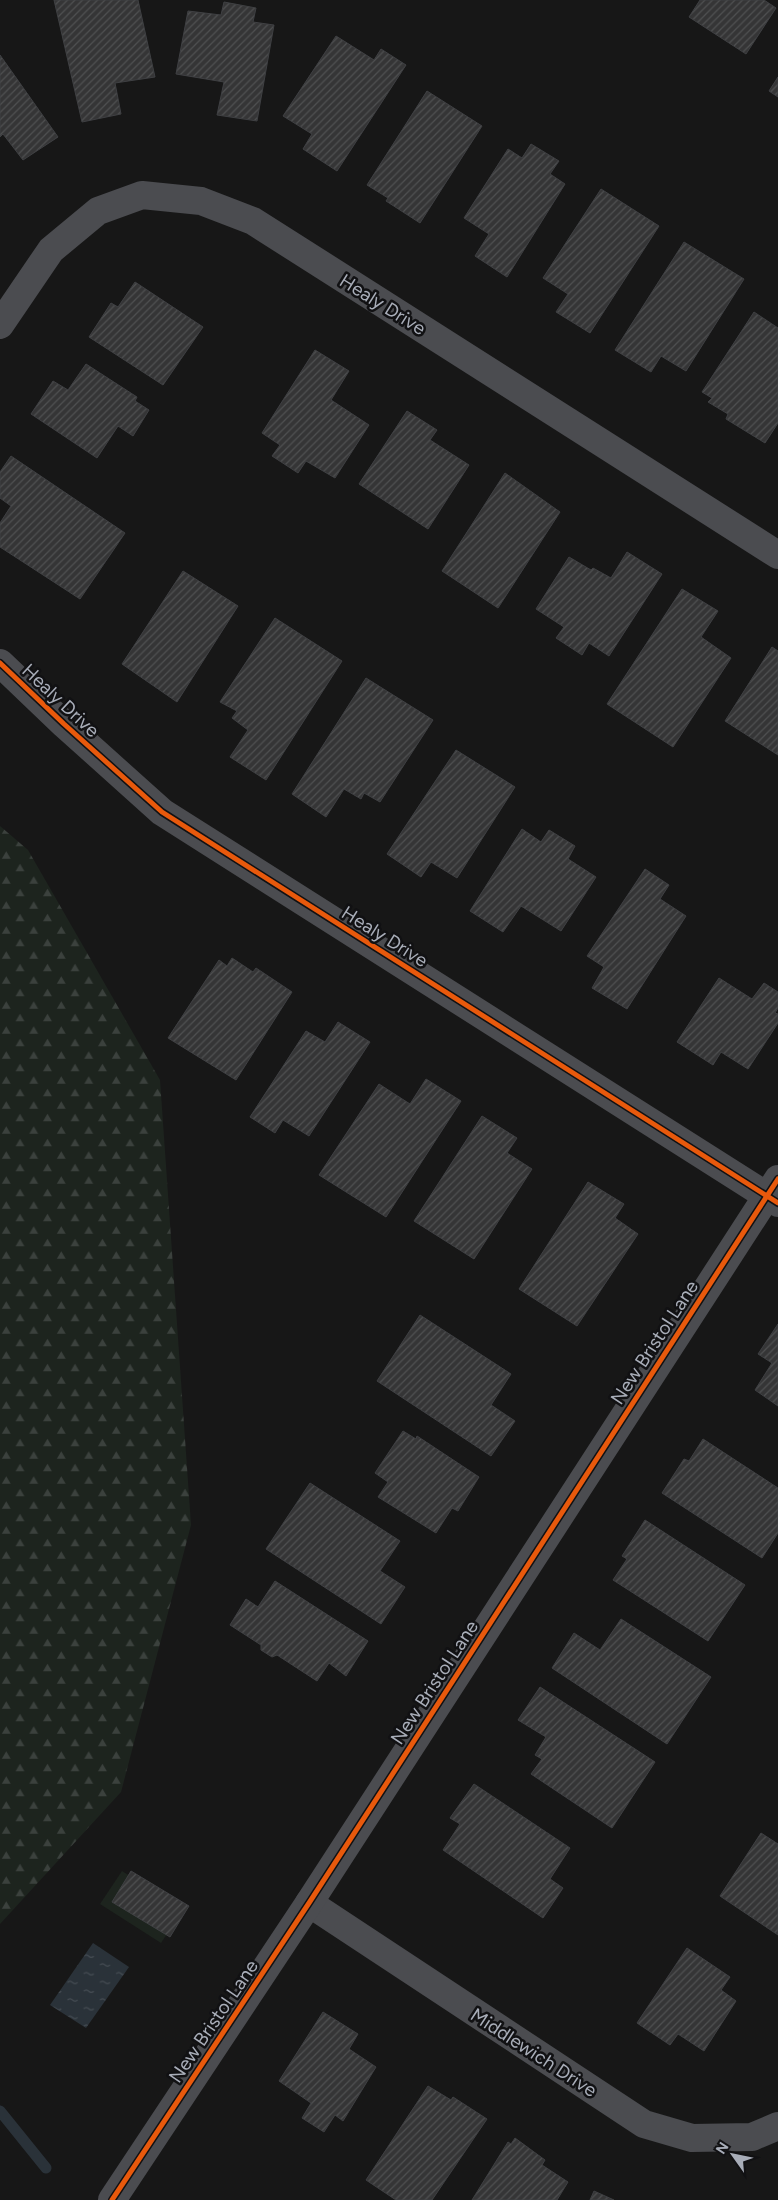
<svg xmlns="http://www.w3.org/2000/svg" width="778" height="2200" viewBox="0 0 778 2200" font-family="Figtree,sans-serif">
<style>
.forest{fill:url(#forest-firs)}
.pitch{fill:#1d241e}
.water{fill:url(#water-ripples)}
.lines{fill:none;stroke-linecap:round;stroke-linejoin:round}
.stream{stroke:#2a3239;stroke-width:11}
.building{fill:url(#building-hatch);stroke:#3f4043}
.minor{stroke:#4b4c50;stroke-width:28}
.cycleway-casing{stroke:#111113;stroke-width:8}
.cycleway{stroke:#e8590c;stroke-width:5}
.labels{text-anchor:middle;stroke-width:5;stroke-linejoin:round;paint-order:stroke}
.street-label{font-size:19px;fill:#a8adb8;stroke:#111113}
</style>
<defs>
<pattern id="forest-firs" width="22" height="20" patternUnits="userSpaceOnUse" patternTransform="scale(1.25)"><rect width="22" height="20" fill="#1d241e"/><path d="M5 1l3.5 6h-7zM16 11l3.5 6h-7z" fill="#3b413d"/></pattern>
<pattern id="water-ripples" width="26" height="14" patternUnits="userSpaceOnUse" patternTransform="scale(1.25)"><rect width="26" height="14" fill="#2a3239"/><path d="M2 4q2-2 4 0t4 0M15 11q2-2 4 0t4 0" fill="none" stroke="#464d54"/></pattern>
<pattern id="building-hatch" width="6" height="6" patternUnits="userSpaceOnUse" patternTransform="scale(1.25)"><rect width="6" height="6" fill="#353536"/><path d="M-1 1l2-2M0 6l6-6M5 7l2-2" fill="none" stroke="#4f5051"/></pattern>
</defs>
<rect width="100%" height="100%" fill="#171717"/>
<polygon class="forest" points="0,826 28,850 160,1080 191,1525 121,1792 0,1924"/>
<polygon class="pitch" points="122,1871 183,1910 161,1943 100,1904"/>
<polygon class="water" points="93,1943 129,1967 86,2028 50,2005"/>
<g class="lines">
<polyline class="stream" points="0,2111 46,2168"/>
</g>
<g class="building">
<polygon points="54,0 138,0 155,77 115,83 121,114 82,122"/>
<polygon points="700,0 764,0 776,8 746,54 689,17"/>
<polygon points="224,2 256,8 253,22 274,25 257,121 217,115 224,82 176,74 188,11 221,15"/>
<polygon points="336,36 374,60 381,49 406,65 337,171 303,149 312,134 283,116"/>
<polygon points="0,55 58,137 23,160 3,134 0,137"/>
<polygon points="778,77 778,97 769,91"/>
<polygon points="427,91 482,126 420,223 386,201 388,198 367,185"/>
<polygon points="531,144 559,161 550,174 565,184 507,277 475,256 489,234 464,218 508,149 522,158"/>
<polygon points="601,189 659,226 590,333 556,312 568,294 543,278"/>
<polygon points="684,242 744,279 686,371 661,356 651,372 615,350"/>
<polygon points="135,282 203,327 163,385 89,337 111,303 118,307"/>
<polygon points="754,312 778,328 778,423 765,443 726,419 728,414 708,402 712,398 702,392"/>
<polygon points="315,350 349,371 331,400 369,425 335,478 306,461 298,473 272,456 280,445 262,433"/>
<polygon points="86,364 137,397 135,401 149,410 133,436 118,426 97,458 31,414 53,381 68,390"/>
<polygon points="407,411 437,430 430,440 469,465 428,529 359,484"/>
<polygon points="11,456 125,533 80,599 0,547 0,523 11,506 0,498 0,472"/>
<polygon points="505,473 560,512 498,608 442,571"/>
<polygon points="627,552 662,574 609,656 589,643 582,655 556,638 564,627 536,609 569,557 591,570 593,568 611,578"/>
<polygon points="183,571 238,606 177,702 122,664"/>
<polygon points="682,589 718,611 701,637 731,658 673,747 607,704"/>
<polygon points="275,618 342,661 266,780 230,757 248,730 232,718 237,711 220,702"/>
<polygon points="772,647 778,651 778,755 725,721"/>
<polygon points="366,678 433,720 380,802 364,793 361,799 344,789 326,817 292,794"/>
<polygon points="456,750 515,787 457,878 431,862 421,877 387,854"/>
<polygon points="522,829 541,842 549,830 575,846 568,859 596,877 561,931 521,906 503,932 470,911"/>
<polygon points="645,869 669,885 660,899 686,916 627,1009 592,988 604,967 587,956"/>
<polygon points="232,958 253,972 256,968 292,992 236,1080 168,1038 219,960 227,966"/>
<polygon points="719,978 752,999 764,983 778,992 778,1008 775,1013 778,1014 778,1023 748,1069 721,1052 713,1065 677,1042"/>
<polygon points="338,1022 370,1042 309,1136 283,1120 275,1133 250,1117 306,1031 325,1042"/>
<polygon points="426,1079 461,1101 386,1217 319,1175 379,1084 410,1104"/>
<polygon points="482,1116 517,1138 507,1153 532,1169 474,1259 414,1221"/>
<polygon points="588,1182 624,1204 615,1218 638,1234 577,1326 519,1289"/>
<polygon points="420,1315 511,1374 491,1405 515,1421 491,1456 377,1381"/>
<polygon points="778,1324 778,1406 755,1390 772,1363 758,1354"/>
<polygon points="403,1431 416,1439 417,1436 479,1477 458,1511 452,1508 436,1533 378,1497 388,1482 375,1473"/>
<polygon points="703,1439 778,1488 778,1533 762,1558 662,1493 684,1459 689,1461"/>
<polygon points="310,1483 400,1541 380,1571 405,1587 381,1624 266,1549"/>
<polygon points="645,1520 745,1585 708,1641 613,1580 627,1559 622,1556"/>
<polygon points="275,1581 368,1641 346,1676 329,1663 317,1681 277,1655 272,1657 261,1650 261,1645 230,1625 246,1599 258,1607"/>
<polygon points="621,1619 711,1677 667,1744 552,1668 574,1633 600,1650"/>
<polygon points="540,1687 655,1762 612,1828 531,1774 542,1759 535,1755 546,1737 518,1720"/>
<polygon points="474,1784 570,1848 550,1879 563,1888 543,1918 443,1850 460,1824 450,1818"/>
<polygon points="761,1833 778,1844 778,1935 720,1896"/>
<polygon points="131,1871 189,1906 170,1937 112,1902"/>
<polygon points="687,1948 730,1977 721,1990 736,2001 704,2051 678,2034 670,2045 637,2023"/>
<polygon points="323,2012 358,2034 349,2049 376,2067 343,2121 335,2115 324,2132 302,2118 311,2103 279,2081"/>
<polygon points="428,2086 451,2100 453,2097 487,2119 432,2200 396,2200 366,2180"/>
<polygon points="515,2138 545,2160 542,2165 568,2182 557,2200 472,2200 508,2142 511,2144"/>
<polygon points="594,2191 614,2200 590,2200"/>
</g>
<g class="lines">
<g class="minor">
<polyline points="0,325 51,250 98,211 142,195 201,201 253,221 778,555"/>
<polyline points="0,663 64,724 162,812 778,1203"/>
<polyline points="309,1903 644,2124 692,2138 752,2137 778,2126"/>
<polyline points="112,2200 309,1903 778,1179"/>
</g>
<g class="cycleway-casing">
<g id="cycleway">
<polyline points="0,663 64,724 162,812 778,1203"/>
<polyline points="112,2200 309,1903 778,1179"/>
</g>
</g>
<use href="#cycleway" class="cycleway"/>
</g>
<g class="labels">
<g class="street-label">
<text transform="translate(383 304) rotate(32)" y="7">Healy Drive</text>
<text transform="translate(61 700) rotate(43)" y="7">Healy Drive</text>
<text transform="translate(385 936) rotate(32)" y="7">Healy Drive</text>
<text transform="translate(654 1342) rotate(-57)" y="7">New Bristol Lane</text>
<text transform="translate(434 1682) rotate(-57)" y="7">New Bristol Lane</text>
<text transform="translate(213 2021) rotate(-56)" y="7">New Bristol Lane</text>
<text transform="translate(534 2052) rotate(33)" y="7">Middlewich Drive</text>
</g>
</g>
<g transform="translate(733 2155) rotate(303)" stroke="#111113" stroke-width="4" paint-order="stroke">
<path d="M0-4L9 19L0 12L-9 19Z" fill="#a8adb8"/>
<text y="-8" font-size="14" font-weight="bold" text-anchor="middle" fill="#a8adb8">N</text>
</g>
</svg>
